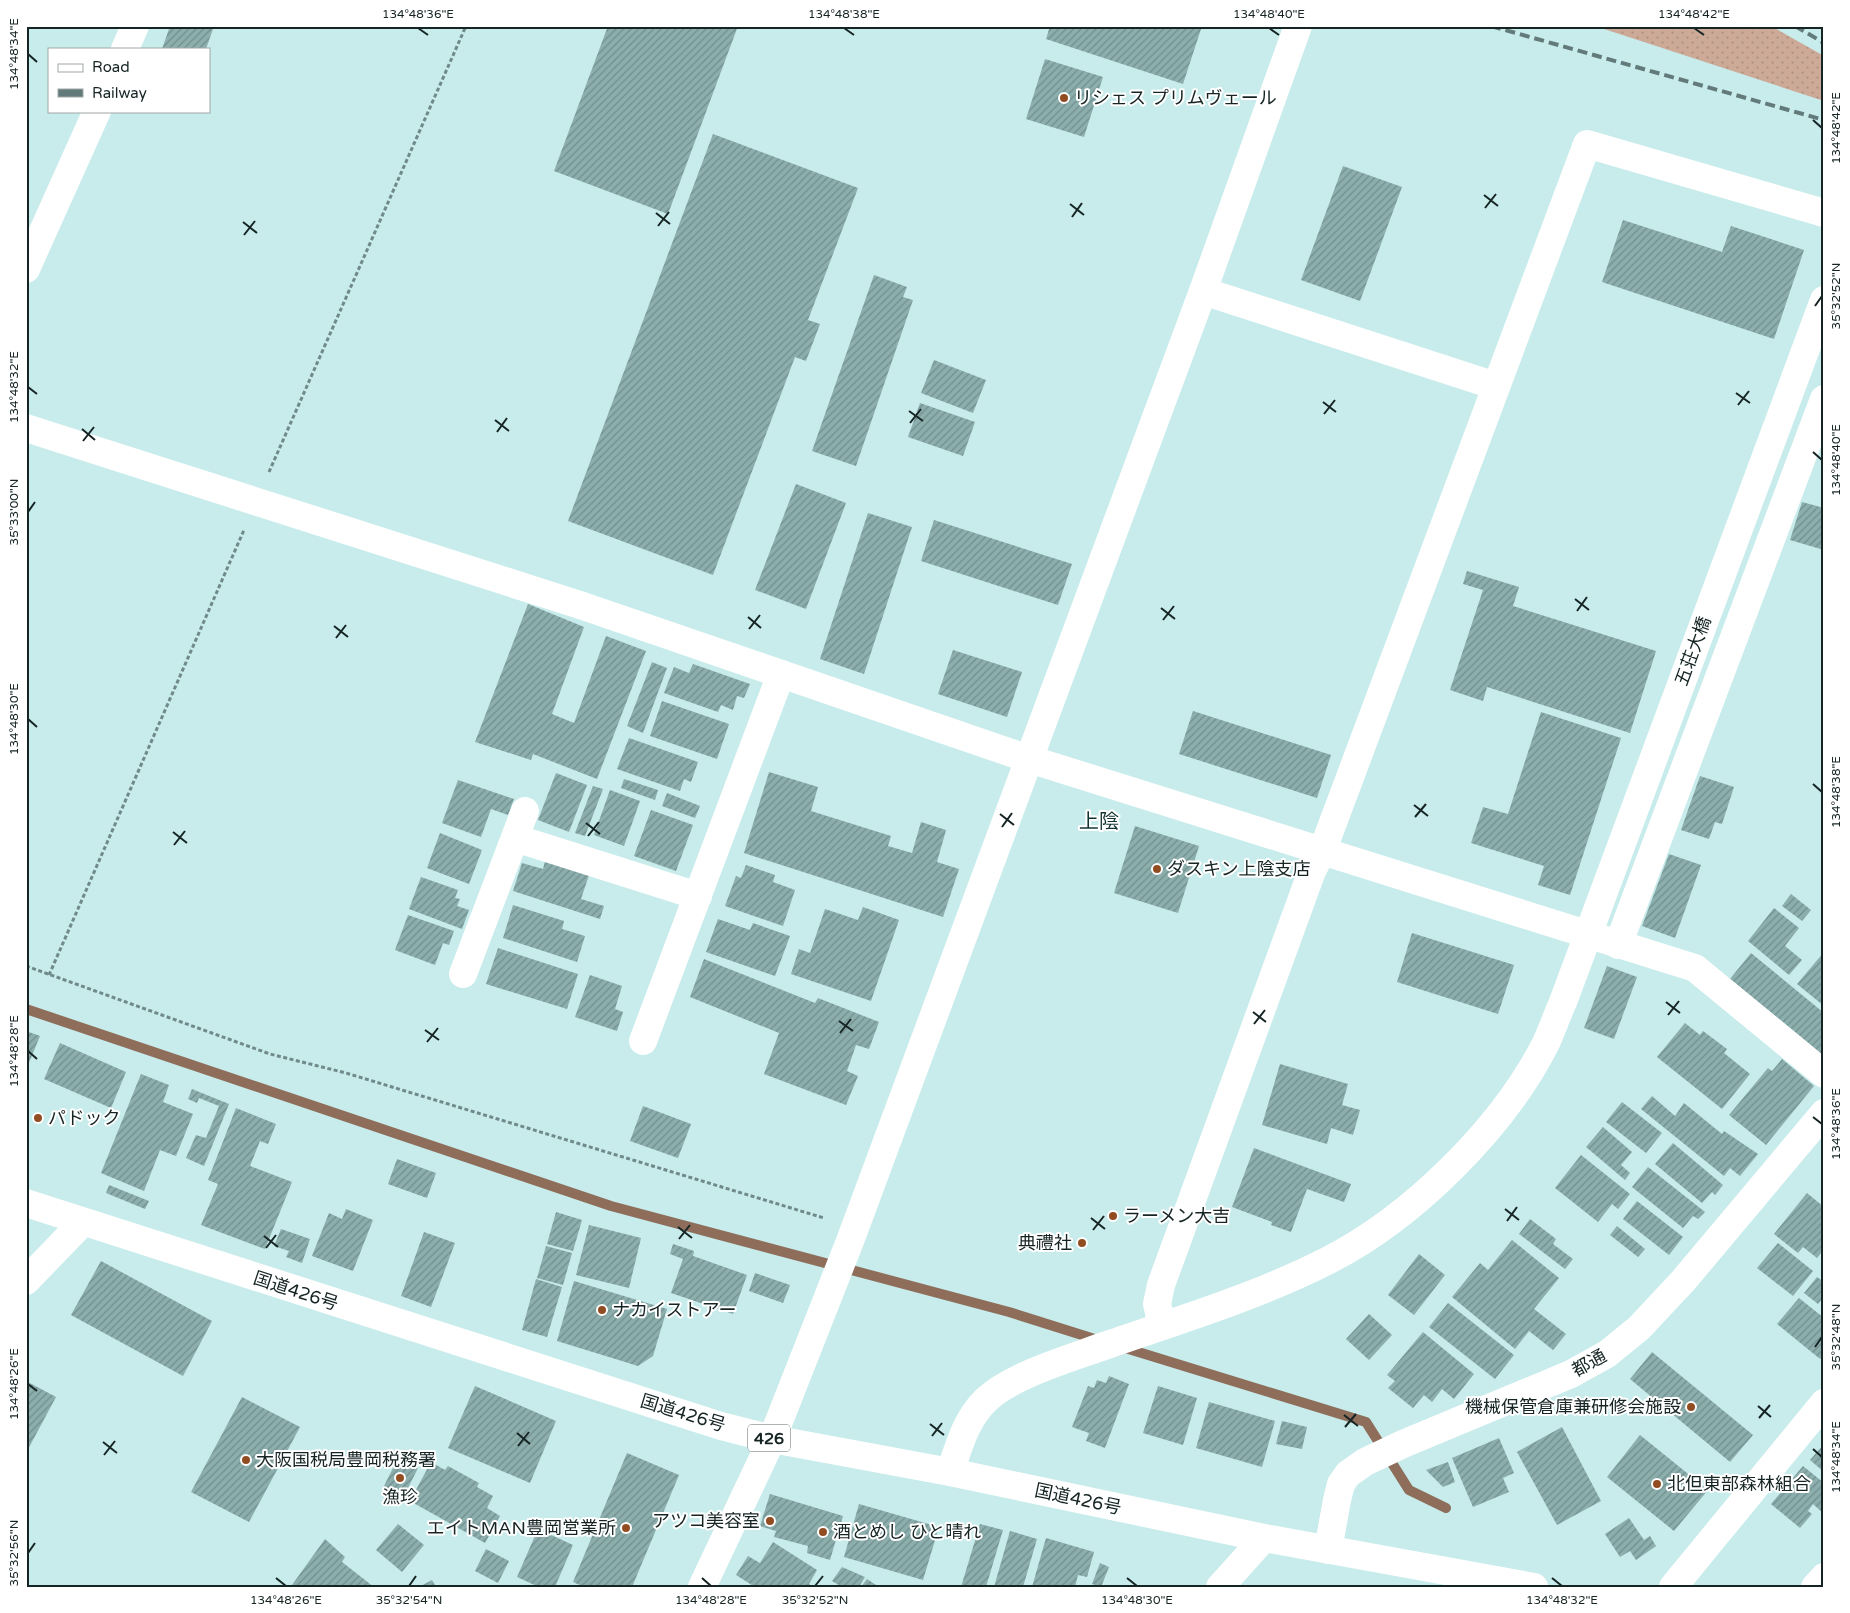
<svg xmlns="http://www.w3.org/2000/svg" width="1850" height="1613" viewBox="0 0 1850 1613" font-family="'Varela Round','Noto Sans JP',sans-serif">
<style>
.grass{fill:url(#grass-dots)}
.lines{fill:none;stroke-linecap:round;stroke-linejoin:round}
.stream{stroke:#8e6e5b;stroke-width:10}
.building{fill:url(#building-hatch)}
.path{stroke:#708a8a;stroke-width:3;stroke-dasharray:4 2.5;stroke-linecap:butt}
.minor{stroke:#fff;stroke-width:28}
.highway{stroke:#fff;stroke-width:28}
.rail{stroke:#627a7a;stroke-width:4;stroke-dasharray:10 5;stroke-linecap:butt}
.ticks{fill:none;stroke:#162424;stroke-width:2}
.poi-dot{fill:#914c22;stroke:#fff;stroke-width:2}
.labels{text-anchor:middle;stroke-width:4;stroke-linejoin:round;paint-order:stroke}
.shield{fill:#fff;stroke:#5c6666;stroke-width:1}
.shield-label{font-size:16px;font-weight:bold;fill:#162424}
.poi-label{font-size:18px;fill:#162424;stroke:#fff;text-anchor:start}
.street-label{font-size:18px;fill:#162424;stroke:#fff}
.quarter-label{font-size:20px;fill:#113232;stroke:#fff}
.neatline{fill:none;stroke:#162424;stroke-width:2}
.ticks-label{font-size:12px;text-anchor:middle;fill:#162424}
</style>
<defs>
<pattern id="grass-dots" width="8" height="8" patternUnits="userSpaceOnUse" patternTransform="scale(1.25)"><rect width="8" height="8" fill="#cda997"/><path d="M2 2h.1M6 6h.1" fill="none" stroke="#af9182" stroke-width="1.8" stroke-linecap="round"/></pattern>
<pattern id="building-hatch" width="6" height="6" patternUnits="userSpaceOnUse" patternTransform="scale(1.25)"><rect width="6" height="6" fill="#8cafae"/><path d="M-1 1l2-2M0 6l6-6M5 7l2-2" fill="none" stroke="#718e8d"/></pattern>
</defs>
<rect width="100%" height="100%" fill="#c7eceb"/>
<polygon class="grass" points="1595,26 1771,26 1824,56 1824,101"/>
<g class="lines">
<g class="stream">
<polyline points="26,1009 611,1206 1009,1312 1101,1341"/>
<polyline points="1122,1347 1366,1422 1409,1490 1446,1508"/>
</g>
</g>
<g class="building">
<polygon points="170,26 214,26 206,49 162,49"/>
<polygon points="608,26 738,26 668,214 554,171"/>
<polygon points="1050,26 1202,26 1183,84 1046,39"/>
<polygon points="1045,59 1103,77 1084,137 1026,119"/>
<polygon points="713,134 858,188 808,320 820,324 806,361 795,357 713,575 568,521"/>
<polygon points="1343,166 1402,187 1360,301 1301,280"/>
<polygon points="1623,220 1722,252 1731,226 1804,250 1774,339 1602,282"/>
<polygon points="874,275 907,287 903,297 913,300 856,466 812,451"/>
<polygon points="934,360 986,380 973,413 921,393"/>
<polygon points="920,403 975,422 963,456 908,437"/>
<polygon points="796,484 846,503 806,609 755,590"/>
<polygon points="1802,502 1824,508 1824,550 1790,540"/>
<polygon points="868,513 912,527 864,674 820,659"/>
<polygon points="934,520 1072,564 1058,605 921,561"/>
<polygon points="1467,571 1519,587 1513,606 1656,651 1630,733 1487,687 1483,701 1450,690 1483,590 1463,584"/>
<polygon points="528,604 584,627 552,714 574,723 606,636 646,651 597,779 533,754 531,760 475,742"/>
<polygon points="953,650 1022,672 1007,717 938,694"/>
<polygon points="652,662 667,668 643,733 627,726"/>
<polygon points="693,664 750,684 744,698 737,696 733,710 721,705 718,712 664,693 674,667 689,673"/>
<polygon points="662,701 729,724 717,759 650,736"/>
<polygon points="1193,711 1331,755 1317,798 1179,754"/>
<polygon points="1541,712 1621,738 1570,895 1538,885 1544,866 1471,843 1483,807 1508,814"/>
<polygon points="629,738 698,762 691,782 684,779 680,791 617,769"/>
<polygon points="769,772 818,787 811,811 891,836 888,846 912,853 921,822 946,830 937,862 959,869 943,917 744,853"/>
<polygon points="556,773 587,785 569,832 538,820"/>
<polygon points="1700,776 1734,787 1722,824 1715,822 1709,839 1681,830"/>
<polygon points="624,779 658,790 655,800 621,788"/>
<polygon points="458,780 514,799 508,815 491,809 481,837 442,823"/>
<polygon points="593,786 603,789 585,836 575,833"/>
<polygon points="610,790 640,801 624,846 594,835"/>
<polygon points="667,793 700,806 695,818 662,806"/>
<polygon points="651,810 693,825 676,871 634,856"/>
<polygon points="1135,826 1199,846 1178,913 1114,893"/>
<polygon points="440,833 482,850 469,884 427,868"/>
<polygon points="1669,854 1701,865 1675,938 1642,926"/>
<polygon points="545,861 589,875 581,899 604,906 600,919 513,891 522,863 543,869"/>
<polygon points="746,865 775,875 773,882 795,890 783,926 725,906 736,876 741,878"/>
<polygon points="421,877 458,890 455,898 460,899 457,906 469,910 462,929 409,909"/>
<polygon points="1791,894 1811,910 1802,921 1782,906"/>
<polygon points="513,905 564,921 562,929 585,936 577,962 503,938"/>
<polygon points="863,907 899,920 871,1001 791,974 799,949 810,953 825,909 858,920"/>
<polygon points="1774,908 1799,928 1785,946 1802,960 1789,975 1748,941"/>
<polygon points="408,915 454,931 449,945 443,943 435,965 395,950"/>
<polygon points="718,919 750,930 753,923 790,936 775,976 706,952"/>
<polygon points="1412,933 1514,965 1498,1014 1397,982"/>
<polygon points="498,948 578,974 567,1009 486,984"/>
<polygon points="1824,952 1824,1006 1797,984"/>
<polygon points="1751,953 1824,1013 1824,1056 1730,979"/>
<polygon points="704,959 815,1003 818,998 879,1022 869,1049 856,1045 847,1071 858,1076 846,1105 764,1074 779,1033 690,997"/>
<polygon points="1607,966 1637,977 1614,1039 1584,1028"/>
<polygon points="590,975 622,986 615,1009 623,1012 617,1031 575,1017"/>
<polygon points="1685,1023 1700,1035 1703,1031 1727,1049 1724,1053 1750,1074 1722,1109 1657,1057"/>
<polygon points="26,1031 40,1036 26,1070"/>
<polygon points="60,1043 126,1072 111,1108 44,1079"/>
<polygon points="1782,1059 1814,1086 1766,1145 1729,1115 1768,1068 1772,1071"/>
<polygon points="1280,1064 1348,1084 1342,1105 1360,1110 1353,1135 1331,1128 1327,1144 1262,1125"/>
<polygon points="141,1074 169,1085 163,1102 193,1114 176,1156 160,1150 144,1191 101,1173"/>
<polygon points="192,1089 229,1104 204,1166 186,1158 196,1135 206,1138 219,1106 199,1098 197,1103 188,1099"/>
<polygon points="1652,1096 1675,1116 1684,1103 1722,1134 1724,1131 1758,1154 1740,1176 1730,1168 1724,1176 1641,1109"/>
<polygon points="1622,1102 1662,1133 1646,1153 1606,1122"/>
<polygon points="643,1106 691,1124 678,1158 630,1141"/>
<polygon points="236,1108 276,1124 268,1144 260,1141 250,1166 292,1182 265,1249 201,1225 218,1184 208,1180"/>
<polygon points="1603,1127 1632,1152 1621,1165 1630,1173 1625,1180 1586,1147"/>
<polygon points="1673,1143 1723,1185 1715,1195 1712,1192 1702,1203 1655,1164"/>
<polygon points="1254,1148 1351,1184 1344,1202 1307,1189 1291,1232 1271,1225 1272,1222 1232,1207"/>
<polygon points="1581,1155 1630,1194 1618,1209 1612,1204 1598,1222 1555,1188"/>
<polygon points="397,1159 436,1173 427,1198 388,1184"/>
<polygon points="1648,1167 1705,1212 1698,1219 1693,1216 1683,1228 1632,1187"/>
<polygon points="109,1185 149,1201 145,1209 106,1193"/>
<polygon points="1807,1193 1824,1207 1824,1249 1817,1258 1803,1247 1798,1253 1774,1234"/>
<polygon points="1637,1201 1683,1237 1669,1255 1623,1219"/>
<polygon points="346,1209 373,1220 353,1271 312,1256 329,1213 342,1219"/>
<polygon points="556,1212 582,1220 573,1251 547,1244"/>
<polygon points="1530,1219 1556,1239 1553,1244 1573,1259 1565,1269 1519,1234"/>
<polygon points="589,1225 641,1238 629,1288 576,1275"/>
<polygon points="1617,1226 1645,1249 1638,1257 1610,1235"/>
<polygon points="281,1229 310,1239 302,1263 286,1257 289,1251 274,1246"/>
<polygon points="424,1232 455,1243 431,1307 401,1296"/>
<polygon points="1512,1240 1559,1278 1534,1309 1566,1334 1553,1350 1529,1331 1515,1349 1452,1297 1480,1263 1488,1270"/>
<polygon points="1778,1243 1813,1271 1793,1296 1757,1268"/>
<polygon points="673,1244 694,1251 693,1256 747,1275 733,1314 671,1293 683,1259 670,1254"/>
<polygon points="546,1246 572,1253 563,1285 537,1278"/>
<polygon points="1419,1254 1445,1275 1414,1315 1388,1295"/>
<polygon points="101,1261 212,1321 183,1376 71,1315"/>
<polygon points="755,1273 790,1285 783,1303 749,1291"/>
<polygon points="1817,1277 1824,1282 1824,1297 1818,1304 1804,1293"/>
<polygon points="536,1279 562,1287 547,1337 522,1330"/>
<polygon points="574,1281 667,1309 653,1356 638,1366 557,1341"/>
<polygon points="1799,1298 1824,1318 1824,1354 1820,1359 1777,1324"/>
<polygon points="1448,1303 1514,1355 1495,1379 1429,1327"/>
<polygon points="1369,1314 1392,1335 1369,1360 1346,1339"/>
<polygon points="1423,1332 1474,1374 1454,1399 1442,1389 1432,1402 1424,1395 1413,1408 1388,1388 1395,1381 1387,1375"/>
<polygon points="1652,1352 1753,1435 1730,1462 1630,1379"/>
<polygon points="1109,1376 1129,1384 1105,1448 1086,1441 1089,1433 1072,1427 1088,1386 1094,1388 1097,1380 1106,1383"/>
<polygon points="26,1381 56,1397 26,1453"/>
<polygon points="475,1386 556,1421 530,1483 448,1448"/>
<polygon points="1158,1386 1197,1398 1183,1445 1143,1433"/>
<polygon points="242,1397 300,1427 249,1522 191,1492"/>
<polygon points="1209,1402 1275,1421 1262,1467 1196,1448"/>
<polygon points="1282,1421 1307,1427 1302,1449 1276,1444"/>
<polygon points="1562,1427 1601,1501 1557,1525 1517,1452"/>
<polygon points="1640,1435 1708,1490 1674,1531 1607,1477"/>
<polygon points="1499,1438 1514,1473 1503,1478 1509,1492 1473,1507 1452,1458"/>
<polygon points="1824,1444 1824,1472 1810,1460"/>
<polygon points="627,1453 679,1475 632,1587 584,1587 573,1582"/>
<polygon points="398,1458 418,1468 403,1498 383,1488"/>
<polygon points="431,1462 445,1470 448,1466 479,1483 477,1487 493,1496 487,1508 500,1516 485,1543 410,1501"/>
<polygon points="1448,1462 1455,1482 1443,1487 1426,1470"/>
<polygon points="1803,1466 1824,1483 1824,1514 1813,1504 1808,1511 1812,1514 1800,1528 1771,1504"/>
<polygon points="770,1494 843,1516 830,1560 807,1553 808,1546 774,1537 776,1531 760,1526"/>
<polygon points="859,1504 939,1527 923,1580 844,1557"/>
<polygon points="1629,1518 1644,1540 1650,1536 1656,1546 1636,1560 1630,1551 1620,1557 1605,1534"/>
<polygon points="398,1524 424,1545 402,1572 376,1550"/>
<polygon points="980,1524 1003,1530 986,1587 961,1587"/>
<polygon points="538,1529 573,1545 555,1587 539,1587 517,1577"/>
<polygon points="1010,1531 1037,1539 1023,1587 994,1587"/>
<polygon points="1046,1538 1094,1552 1087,1577 1078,1575 1075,1587 1032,1587"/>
<polygon points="325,1539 345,1557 342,1562 374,1587 295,1587 292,1585"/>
<polygon points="773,1542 817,1570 809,1584 813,1587 755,1587 736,1575 748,1556 760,1563"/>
<polygon points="486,1549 509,1561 498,1583 475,1571"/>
<polygon points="1100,1563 1109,1567 1101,1587 1092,1584"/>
<polygon points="842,1567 865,1577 859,1587 842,1587 832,1581"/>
<polygon points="867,1579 879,1587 861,1587"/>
<polygon points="432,1580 436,1587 419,1587"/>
</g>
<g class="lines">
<g class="path">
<polyline points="269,472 466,26"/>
<polyline points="26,966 270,1054 346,1073 824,1218"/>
<polyline points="49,975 244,530"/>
</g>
<g class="minor">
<polyline points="125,49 135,26"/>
<polyline points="26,269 97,111"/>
<polyline points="1203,291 1496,386"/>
<polyline points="26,428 583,606 1029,759 1695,968 1824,1074"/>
<polyline points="515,838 698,896"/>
<polyline points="1618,945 1824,399"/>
<polyline points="463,974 525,811"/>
<polyline points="643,1041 781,674"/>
<polyline points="26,1281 82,1223"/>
<polyline points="1162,1326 1157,1304 1161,1285 1312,871 1322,852 1587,144 1824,213"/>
<path d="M 950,1472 C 959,1446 966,1419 986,1400 C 1010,1376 1071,1358 1104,1346 C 1179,1320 1256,1297 1327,1261 C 1412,1218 1503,1128 1546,1043 C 1552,1030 1557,1015 1563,1002 L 1824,300"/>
<polyline points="1328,1550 1337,1500 1341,1484 1348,1474 1365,1462 1403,1444 1571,1374 1607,1354 1639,1328 1683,1281 1824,1113"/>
<polyline points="702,1587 772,1439 850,1241 1203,291 1298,26"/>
<polyline points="1220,1587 1264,1538"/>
<polyline points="1673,1587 1824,1403"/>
<polyline points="1815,1587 1824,1577"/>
</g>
<polyline class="highway" points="26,1203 721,1426 772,1439 950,1472 1264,1538 1534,1587"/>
<g class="rail">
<polyline points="1491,26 1824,120"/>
<polyline points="1795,26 1824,43"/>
</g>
</g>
<path class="ticks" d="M 418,28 L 428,35M 844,28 L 854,35M 1269,28 L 1279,35M 1694,28 L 1704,35M 28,54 L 37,62M 1813,120 L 1822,128M 1484,195 L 1498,206M 1070,204 L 1084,215M 1485,208 L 1496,194M 656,213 L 670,224M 1072,217 L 1082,203M 243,222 L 257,233M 658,226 L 669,212M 244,235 L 255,221M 1815,306 L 1822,296M 28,387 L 37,394M 1736,393 L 1750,403M 1323,402 L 1336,412M 1738,405 L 1749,391M 909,411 L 923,421M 1324,414 L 1335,400M 495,420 L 509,431M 910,423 L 921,409M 82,429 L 95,440M 497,432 L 507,418M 83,441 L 94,427M 1813,452 L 1822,460M 28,512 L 35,502M 1575,599 L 1589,610M 1161,608 L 1175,619M 1577,611 L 1587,597M 748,617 L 761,628M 1163,620 L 1174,606M 334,626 L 348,637M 749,629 L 760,615M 336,638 L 346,625M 28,719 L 37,727M 1813,784 L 1822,792M 1414,805 L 1428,816M 1000,814 L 1014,825M 1415,817 L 1426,804M 586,823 L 600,834M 1002,827 L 1012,813M 173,832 L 187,843M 588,836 L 599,822M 174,845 L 185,831M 1666,1002 L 1680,1013M 1253,1012 L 1266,1022M 1668,1015 L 1679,1001M 839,1021 L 853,1031M 1254,1024 L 1265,1010M 425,1030 L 439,1040M 840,1033 L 851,1019M 427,1042 L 438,1028M 28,1051 L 37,1059M 1813,1117 L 1822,1124M 1505,1209 L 1519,1220M 1091,1218 L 1105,1229M 1507,1221 L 1517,1207M 678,1227 L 692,1238M 1093,1230 L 1104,1216M 264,1236 L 278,1247M 679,1239 L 690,1225M 266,1248 L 276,1235M 1815,1347 L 1822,1337M 28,1384 L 37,1391M 1758,1406 L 1771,1417M 1344,1415 L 1358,1426M 1759,1418 L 1770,1405M 930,1424 L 944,1435M 1345,1427 L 1356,1414M 517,1433 L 530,1444M 932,1436 L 942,1423M 103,1442 L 117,1453M 518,1446 L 529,1432M 1813,1449 L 1822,1457M 104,1455 L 115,1441M 28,1553 L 35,1543M 276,1578 L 286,1586M 702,1578 L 711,1586M 1127,1578 L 1137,1586M 1552,1578 L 1562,1586M 409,1586 L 416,1576M 815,1586 L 823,1576"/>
<g class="poi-dot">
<circle cx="1064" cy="98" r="5"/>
<circle cx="1157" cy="869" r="5"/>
<circle cx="38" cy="1118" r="5"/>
<circle cx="1113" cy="1216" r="5"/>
<circle cx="1082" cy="1243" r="5"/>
<circle cx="602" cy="1310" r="5"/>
<circle cx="1691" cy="1407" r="5"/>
<circle cx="246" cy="1460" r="5"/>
<circle cx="400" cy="1478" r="5"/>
<circle cx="1657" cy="1484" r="5"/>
<circle cx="770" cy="1521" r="5"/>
<circle cx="626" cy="1528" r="5"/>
<circle cx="823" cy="1532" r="5"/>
</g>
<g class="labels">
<rect class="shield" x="748" y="1424.5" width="42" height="27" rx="4"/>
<g class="shield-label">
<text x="769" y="1444">426</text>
</g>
<g class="poi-label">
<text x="1074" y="104">リシェス プリムヴェール</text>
<text x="1167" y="875">ダスキン上陰支店</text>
<text x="48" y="1124">パドック</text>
<text x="1123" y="1222">ラーメン大吉</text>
<text x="1072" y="1249" text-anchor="end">典禮社</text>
<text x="612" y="1316">ナカイストアー</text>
<text x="1681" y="1413" text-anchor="end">機械保管倉庫兼研修会施設</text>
<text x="256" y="1466">大阪国税局豊岡税務署</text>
<text x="1667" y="1490">北但東部森林組合</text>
<text x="400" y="1503" text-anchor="middle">漁珍</text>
<text x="760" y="1527" text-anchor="end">アツコ美容室</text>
<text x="616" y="1534" text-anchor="end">エイトMAN豊岡営業所</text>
<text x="833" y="1538">酒とめし ひと晴れ</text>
</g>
<g class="street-label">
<text transform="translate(1693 651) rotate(-70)" y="6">五荘大橋</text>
<text transform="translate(296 1291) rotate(18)" y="6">国道426号</text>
<text transform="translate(1589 1363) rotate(-29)" y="6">都通</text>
<text transform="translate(683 1413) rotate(17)" y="6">国道426号</text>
<text transform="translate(1078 1499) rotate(12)" y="6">国道426号</text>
</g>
<g class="quarter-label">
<text x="1099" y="828">上陰</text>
</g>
</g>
<rect width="1850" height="1613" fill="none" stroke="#ffffff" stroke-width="55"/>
<rect x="48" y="48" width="162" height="65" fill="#ffffff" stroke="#a2a7a7"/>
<rect x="58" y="64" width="25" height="8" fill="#ffffff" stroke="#a2a7a7"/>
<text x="92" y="72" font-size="15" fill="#162424">Road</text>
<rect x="58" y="89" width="25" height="8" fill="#627a7a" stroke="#a2a7a7"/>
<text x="92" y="98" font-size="15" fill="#162424">Railway</text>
<rect x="28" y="28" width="1794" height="1558" class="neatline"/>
<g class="ticks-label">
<text x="418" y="18">134°48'36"E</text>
<text x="844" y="18">134°48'38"E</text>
<text x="1269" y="18">134°48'40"E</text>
<text x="1694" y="18">134°48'42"E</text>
<text transform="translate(14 54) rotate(-90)" y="4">134°48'34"E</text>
<text transform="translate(1836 128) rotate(-90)" y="4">134°48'42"E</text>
<text transform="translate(1836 296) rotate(-90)" y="4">35°32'52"N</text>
<text transform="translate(14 387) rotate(-90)" y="4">134°48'32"E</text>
<text transform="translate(1836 460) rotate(-90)" y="4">134°48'40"E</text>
<text transform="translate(14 512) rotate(-90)" y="4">35°33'00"N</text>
<text transform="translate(14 719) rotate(-90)" y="4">134°48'30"E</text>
<text transform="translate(1836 792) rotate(-90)" y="4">134°48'38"E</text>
<text transform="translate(14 1051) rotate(-90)" y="4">134°48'28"E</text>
<text transform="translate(1836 1124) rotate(-90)" y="4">134°48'36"E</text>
<text transform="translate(1836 1337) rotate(-90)" y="4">35°32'48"N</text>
<text transform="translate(14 1384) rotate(-90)" y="4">134°48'26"E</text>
<text transform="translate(1836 1457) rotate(-90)" y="4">134°48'34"E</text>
<text transform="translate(14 1553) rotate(-90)" y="4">35°32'56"N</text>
<text x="286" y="1604">134°48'26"E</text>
<text x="409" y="1604">35°32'54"N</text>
<text x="711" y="1604">134°48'28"E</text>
<text x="815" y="1604">35°32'52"N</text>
<text x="1137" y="1604">134°48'30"E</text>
<text x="1562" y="1604">134°48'32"E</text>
</g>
</svg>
